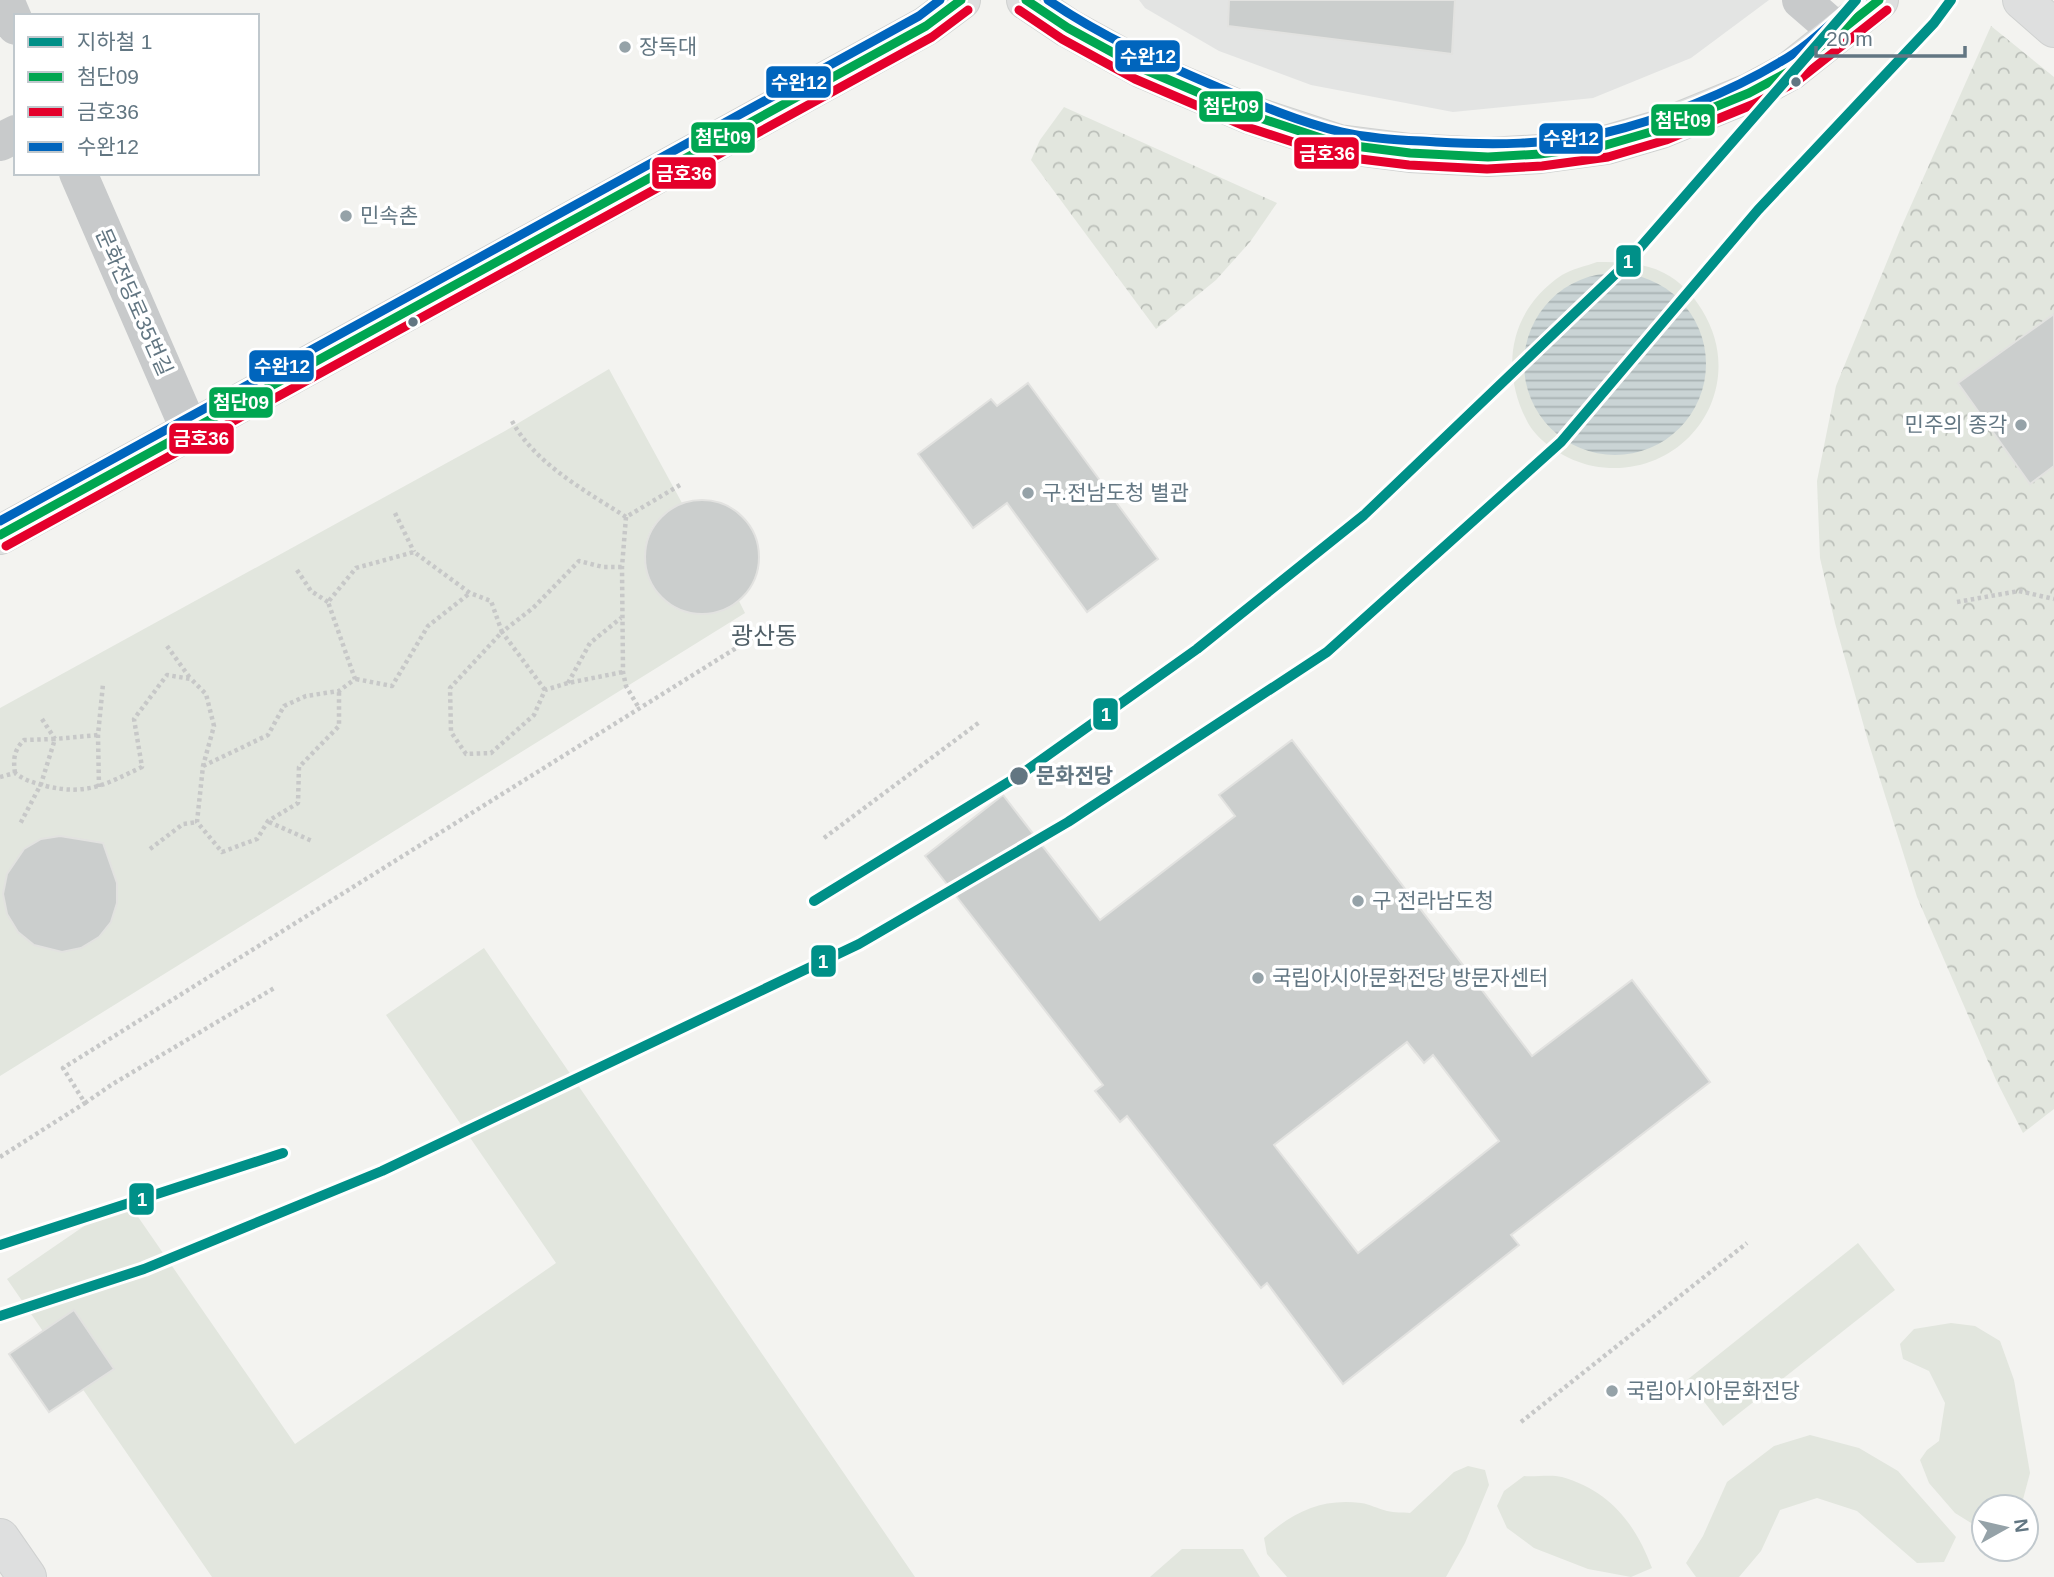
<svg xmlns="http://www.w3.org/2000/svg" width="2054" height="1577" viewBox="0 0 2054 1577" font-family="Helvetica,'Noto Sans KR',sans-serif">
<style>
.built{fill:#e3e4e3}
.forest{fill:url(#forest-crowns)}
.garden{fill:#e2e6de}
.water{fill:url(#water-rules)}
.building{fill:#cbcecd;stroke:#e2e2e0;stroke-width:2;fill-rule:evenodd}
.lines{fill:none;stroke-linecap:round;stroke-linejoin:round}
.secondary-casing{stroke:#cfd1d0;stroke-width:40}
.path{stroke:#c7c8c8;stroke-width:4.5;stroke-dasharray:3.5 3.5;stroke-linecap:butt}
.street{stroke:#c8cacb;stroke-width:38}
.secondary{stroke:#dedfdf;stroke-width:38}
.bus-1-casing{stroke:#fff;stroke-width:14}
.bus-2-casing{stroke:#fff;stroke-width:14}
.bus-3-casing{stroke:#fff;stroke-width:14}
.bus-1{stroke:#00a651;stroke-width:9}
.bus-2{stroke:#e4002b;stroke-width:9}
.bus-3{stroke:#0065bd;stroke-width:9}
.metro-1-casing{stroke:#fff;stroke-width:16}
.metro-1{stroke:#009088;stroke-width:10}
.poi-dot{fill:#95a2a8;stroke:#fff;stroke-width:2.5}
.bus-dot{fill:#627682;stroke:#fff;stroke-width:2.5}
.labels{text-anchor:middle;stroke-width:7;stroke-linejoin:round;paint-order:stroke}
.poi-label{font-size:21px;fill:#627682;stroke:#fff;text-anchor:start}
.street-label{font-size:21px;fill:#627682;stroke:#fff}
.stop-label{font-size:21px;font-weight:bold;fill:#627682;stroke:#fff;text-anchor:start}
.quarter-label{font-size:24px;fill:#505f67;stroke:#fff}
.line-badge{stroke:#fff;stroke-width:2.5}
.badge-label{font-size:19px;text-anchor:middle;font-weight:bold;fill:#fff}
</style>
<defs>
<pattern id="forest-crowns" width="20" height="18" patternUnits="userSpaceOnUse" patternTransform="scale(1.75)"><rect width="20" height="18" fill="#e2e6de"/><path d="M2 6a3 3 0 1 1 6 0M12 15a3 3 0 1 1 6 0" fill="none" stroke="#bbbfb9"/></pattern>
<pattern id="water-rules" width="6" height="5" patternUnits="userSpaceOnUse" patternTransform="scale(1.75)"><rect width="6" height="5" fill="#cad4d5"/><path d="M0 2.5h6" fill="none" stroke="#a7b1b2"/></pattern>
</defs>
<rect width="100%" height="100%" fill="#f3f3f0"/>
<polygon class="built" points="1139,0 1769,0 1691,58 1593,98 1453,112 1311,85 1219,51 1145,8"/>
<g class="forest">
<polygon points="1991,26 2054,77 2054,1109 2023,1133 1996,1080 1917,897 1868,741 1835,623 1820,558 1817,481 1836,386 1900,230"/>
<polygon points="1064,107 1277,203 1250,242 1216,280 1156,329 1031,160 1040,140"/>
</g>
<g class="garden">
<path d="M 1597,262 C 1620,262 1643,262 1664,273 C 1680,281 1693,295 1702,310 C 1751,389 1684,483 1593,466 C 1568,461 1537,443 1526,419 C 1499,365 1512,308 1562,275 C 1572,269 1586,266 1597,262 Z"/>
<path d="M 609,369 L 682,503 C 671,509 660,516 653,526 C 631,561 656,614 698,614 C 714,615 726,609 739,601 L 745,613 L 0,1076 L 0,708 L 505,431 Z"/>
<polygon points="484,948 915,1577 212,1577 7,1279 125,1198 295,1444 556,1263 386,1015"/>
<polygon points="1858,1243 1895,1290 1723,1426 1687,1380"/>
<polygon points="1951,1323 1975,1326 2000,1341 2014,1380 2030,1473 2021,1507 1984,1507 1984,1531 1955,1513 1929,1483 1920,1460 1927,1450 1939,1441 1945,1403 1929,1371 1903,1359 1900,1344 1914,1329"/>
<polygon points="1810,1435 1859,1448 1898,1471 1956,1537 1944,1562 1917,1563 1857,1511 1817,1498 1780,1510 1761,1551 1739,1577 1696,1577 1686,1563 1703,1536 1727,1482 1774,1446"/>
<path d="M 1468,1466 L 1485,1470 L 1489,1485 L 1465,1543 L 1446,1577 L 1287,1577 L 1267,1554 L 1264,1538 C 1293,1512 1322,1498 1361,1503 C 1370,1504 1378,1509 1387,1511 C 1395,1513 1403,1512 1410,1513 L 1454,1472 Z"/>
<path d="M 1524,1476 C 1536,1477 1551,1474 1562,1477 C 1610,1491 1635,1523 1652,1568 L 1631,1577 L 1588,1569 L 1534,1548 L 1507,1528 L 1497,1506 L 1504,1491 Z"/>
<polygon points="1182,1549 1243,1549 1260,1577 1150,1577"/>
</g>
<circle class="water" cx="1615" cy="364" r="91"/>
<g class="building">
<polygon points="1229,0 1455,0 1452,54 1228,26"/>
<polygon points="2054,314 2054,466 2030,484 1958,383"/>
<polygon points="1028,383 1158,559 1087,612 1007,503 973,528 918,454 991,399 997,406"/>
<circle cx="702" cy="557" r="57"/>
<path d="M 1292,740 L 1532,1056 L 1632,980 L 1710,1082 L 1511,1235 L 1519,1245 L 1343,1384 L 1267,1283 L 1261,1288 L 1127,1116 L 1120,1122 L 1095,1091 L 1103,1085 L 925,856 L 1003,795 L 1100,920 L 1235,816 L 1219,795 ZM 1407,1042 L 1424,1063 L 1433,1055 L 1499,1141 L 1358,1253 L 1274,1145 Z"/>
<polygon points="60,836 103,843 117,883 117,903 111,922 99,937 81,948 62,952 34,945 18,932 7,914 3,894 7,874 24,849 41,839"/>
<polygon points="74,1310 114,1369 49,1412 9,1354"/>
</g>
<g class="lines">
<g class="secondary-casing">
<g id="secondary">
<polyline points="1026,0 1068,28 1141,68 1251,115 1339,144 1410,153 1488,157 1540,154 1606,145 1661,129 1749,93 1790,71 1879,0"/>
<polyline points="2022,0 2054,28"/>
<polyline points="0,535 926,26 961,0"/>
<polyline points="0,1538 27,1577"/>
</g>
</g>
<g class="path">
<path d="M 512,421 C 535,464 586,491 626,517 L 680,485"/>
<polyline points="395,513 414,552"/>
<polyline points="626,517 622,567 623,672 626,686 639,708"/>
<polyline points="297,570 311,591 328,602"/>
<polyline points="1957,602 2019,591 2054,599"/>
<polyline points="167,646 190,678"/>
<polyline points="356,679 392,686 428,626 470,593"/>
<polyline points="568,683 590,643 621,618"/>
<polyline points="545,690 502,632 533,608 579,561 603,567 622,567"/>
<polyline points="42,719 55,739 98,735"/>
<polyline points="203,766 268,735 284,706 306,696 339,691 355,679 328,602 356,568 414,552 470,593 491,601 502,632 450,688 451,732 466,754 491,753 534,715 545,690 568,683 623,672"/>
<path d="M 15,773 C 13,759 14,750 24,740 L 55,739 L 41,784 L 20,824"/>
<path d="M 0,777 L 15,773 C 24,780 34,783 46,786 C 87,796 106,784 142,767 L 134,719 L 167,675 L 191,679 L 206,694 L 214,726 L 203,766 L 197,822 L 222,852 L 257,839 L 268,821 L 298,803 L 299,767 L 339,726 L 339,691"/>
<polyline points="99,787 98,735 103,684"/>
<polyline points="269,822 312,841"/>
<polyline points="824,838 981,721"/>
<polyline points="150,849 183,824 197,822"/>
<polyline points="85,1103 111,1085 276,987"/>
<polyline points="0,1157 85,1103 63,1068 765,630"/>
<polyline points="1521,1422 1747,1243"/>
</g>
<g class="street">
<polyline points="5,0 16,26"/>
<polyline points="1801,0 1838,32"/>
<polyline points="0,142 16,134"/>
<polyline points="78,173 190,431"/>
</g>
<use href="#secondary" class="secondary"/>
<g class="bus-1-casing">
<g id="bus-1">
<polyline points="1026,0 1068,28 1141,68 1251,115 1339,144 1410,153 1488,157 1540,154 1606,145 1661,129 1749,93 1790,71 1879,0"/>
<polyline points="0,535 926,26 961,0"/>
</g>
</g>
<g class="bus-2-casing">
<g id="bus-2">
<polyline points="1019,10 1062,39 1135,79 1247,127 1336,156 1409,165 1487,169 1542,166 1608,157 1666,140 1754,104 1796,82 1887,10"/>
<polyline points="6,546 932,37 968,10"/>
</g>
</g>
<g class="bus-3-casing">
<g id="bus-3">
<path d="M 1048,0 C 1101,36 1158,62 1217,87 C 1257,104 1299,122 1341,132 C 1371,139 1405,140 1436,142 C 1492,145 1549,145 1604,133 C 1661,120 1730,92 1780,62 C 1809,46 1834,20 1859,0"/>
<polyline points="0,521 919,16 940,0"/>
</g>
</g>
<use href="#bus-1" class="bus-1"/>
<use href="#bus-2" class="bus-2"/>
<use href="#bus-3" class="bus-3"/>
<g class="metro-1-casing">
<g id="metro-1">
<polyline points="814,901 1020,775 1197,649 1364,515 1624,266 1856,0"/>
<polyline points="0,1245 283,1153"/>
<polyline points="0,1316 144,1269 382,1171 859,944 1068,822 1327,652 1561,442 1758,210 1934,23 1951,0"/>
</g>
</g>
<use href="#metro-1" class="metro-1"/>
</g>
<g class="poi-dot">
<circle cx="625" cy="47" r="7"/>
<circle cx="346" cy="216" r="7"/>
<circle cx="2021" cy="425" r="7"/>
<circle cx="1028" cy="493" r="7"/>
<circle cx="1358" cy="901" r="7"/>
<circle cx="1258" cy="978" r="7"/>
<circle cx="1612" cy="1391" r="7"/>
</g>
<g class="bus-dot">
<circle cx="1796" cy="82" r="6"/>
<circle cx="413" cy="322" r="6"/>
<circle cx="1019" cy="776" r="10"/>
</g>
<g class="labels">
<g class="poi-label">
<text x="639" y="54">장독대</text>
<text x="360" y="223">민속촌</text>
<text x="2007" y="432" text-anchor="end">민주의 종각</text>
<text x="1042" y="500">구.전남도청 별관</text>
<text x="1372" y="908">구 전라남도청</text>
<text x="1272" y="985">국립아시아문화전당 방문자센터</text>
<text x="1626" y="1398">국립아시아문화전당</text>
</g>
<g class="street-label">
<text transform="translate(134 302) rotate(66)" y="7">문화전당로35번길</text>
</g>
<g class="stop-label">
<text x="1036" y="783">문화전당</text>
</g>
<g class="quarter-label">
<text x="764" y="644">광산동</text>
</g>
</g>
<g class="line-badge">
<rect x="1114" y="39" width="67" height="34" rx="7" fill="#0065bd"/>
<rect x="765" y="65" width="67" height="34" rx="7" fill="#0065bd"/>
<rect x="1198" y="90" width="66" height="33" rx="7" fill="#00a651"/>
<rect x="1650" y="103" width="66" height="34" rx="7" fill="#00a651"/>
<rect x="690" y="121" width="66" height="33" rx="7" fill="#00a651"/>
<rect x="1538" y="122" width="66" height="33" rx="7" fill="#0065bd"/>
<rect x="1293" y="136" width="67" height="34" rx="7" fill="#e4002b"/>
<rect x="651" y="156" width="66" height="34" rx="7" fill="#e4002b"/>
<rect x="1615" y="244" width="27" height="34" rx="7" fill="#009088"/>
<rect x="248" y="349" width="67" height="34" rx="7" fill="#0065bd"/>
<rect x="208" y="386" width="66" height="33" rx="7" fill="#00a651"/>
<rect x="168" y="422" width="67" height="33" rx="7" fill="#e4002b"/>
<rect x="1092" y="697" width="27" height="34" rx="7" fill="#009088"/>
<rect x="810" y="944" width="27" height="34" rx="7" fill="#009088"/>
<rect x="128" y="1182" width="27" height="34" rx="7" fill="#009088"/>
</g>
<g class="badge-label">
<text x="1148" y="63">수완12</text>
<text x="799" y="89">수완12</text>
<text x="1231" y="113">첨단09</text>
<text x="1683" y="127">첨단09</text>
<text x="723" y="144">첨단09</text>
<text x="1571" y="145">수완12</text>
<text x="1327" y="160">금호36</text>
<text x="684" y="180">금호36</text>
<text x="1628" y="268">1</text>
<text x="282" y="373">수완12</text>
<text x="241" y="409">첨단09</text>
<text x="201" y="445">금호36</text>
<text x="1106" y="721">1</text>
<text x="823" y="968">1</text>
<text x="142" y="1206">1</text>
</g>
<rect x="14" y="14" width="245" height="161" fill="#ffffff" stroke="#c0c8cd" stroke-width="2"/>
<rect x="28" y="37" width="35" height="10" fill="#009088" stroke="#c0c8cd" stroke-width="2"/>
<text x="77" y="49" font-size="21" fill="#627682">지하철 1</text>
<rect x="28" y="72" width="35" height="10" fill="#00a651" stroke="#c0c8cd" stroke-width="2"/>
<text x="77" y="84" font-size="21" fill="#627682">첨단09</text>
<rect x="28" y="107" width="35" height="10" fill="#e4002b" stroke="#c0c8cd" stroke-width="2"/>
<text x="77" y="119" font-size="21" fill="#627682">금호36</text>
<rect x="28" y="142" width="35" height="10" fill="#0065bd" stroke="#c0c8cd" stroke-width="2"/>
<text x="77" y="154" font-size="21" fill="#627682">수완12</text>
<g transform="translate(2005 1528) rotate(82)"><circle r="33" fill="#ffffff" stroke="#c0c8cd" stroke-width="2"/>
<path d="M0-5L12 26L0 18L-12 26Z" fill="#95a2a8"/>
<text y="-10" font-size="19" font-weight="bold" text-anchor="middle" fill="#627682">N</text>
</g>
<path d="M1816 46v10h149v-10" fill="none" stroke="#627682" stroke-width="3.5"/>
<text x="1826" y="46" font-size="21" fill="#627682" stroke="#ffffff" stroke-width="5" paint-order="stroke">20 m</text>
</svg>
